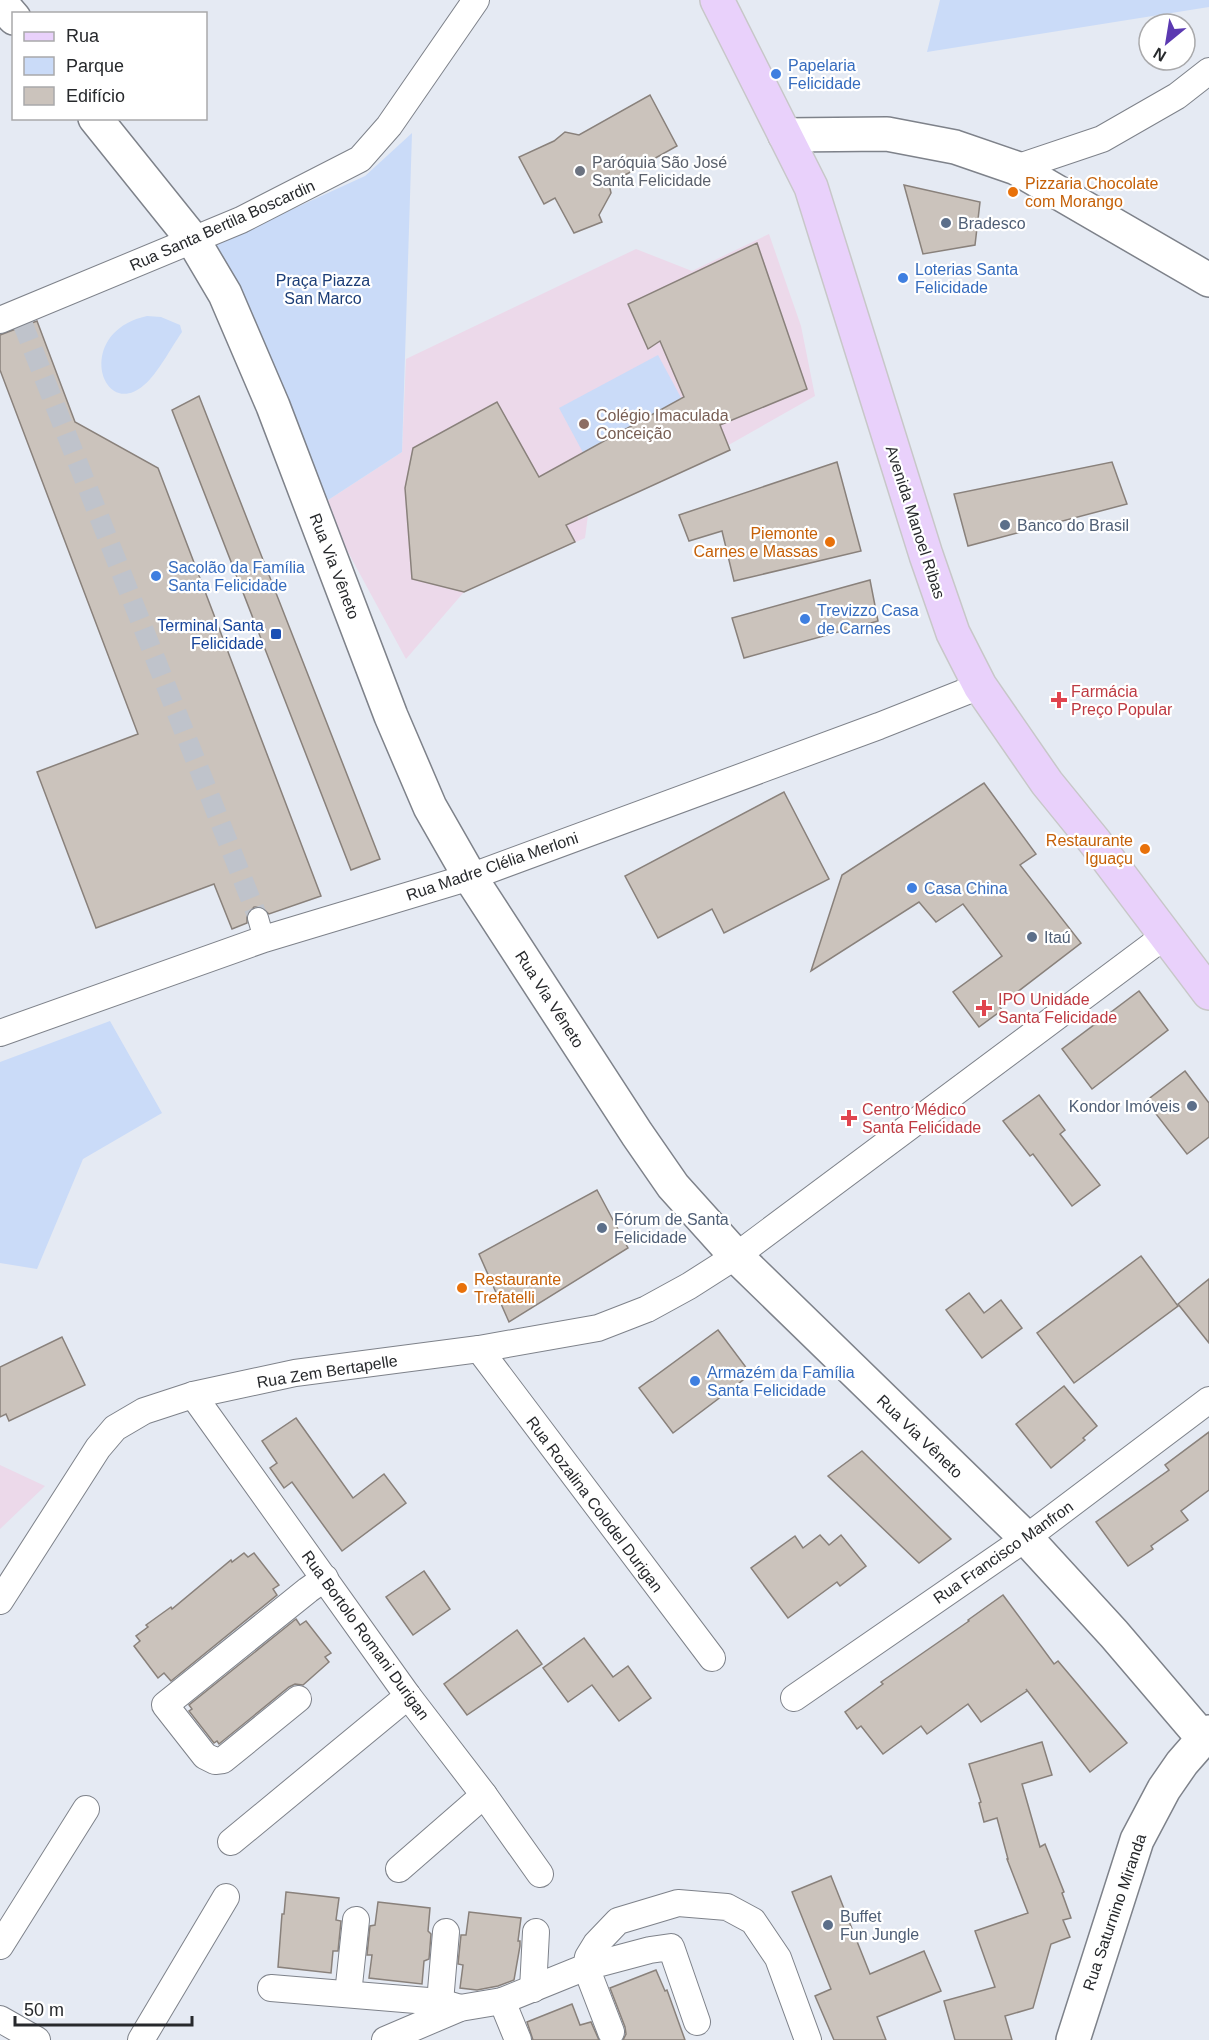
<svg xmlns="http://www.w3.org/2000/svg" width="1209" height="2040" viewBox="0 0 1209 2040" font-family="Helvetica,sans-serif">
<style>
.education{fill:#ecd9ea}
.green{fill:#cadbf8}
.building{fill:#cbc3bc;stroke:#89817b;stroke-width:1.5}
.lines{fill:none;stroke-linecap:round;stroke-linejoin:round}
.pedestrian-tunnel{stroke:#bfc3cb;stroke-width:20;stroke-dasharray:20 10;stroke-linecap:butt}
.pedestrian-casing{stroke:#7e828a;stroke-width:22}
.minor-casing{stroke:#7e828a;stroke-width:28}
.secondary-casing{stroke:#7e828a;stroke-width:36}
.primary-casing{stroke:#c7c7c8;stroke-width:36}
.pedestrian{stroke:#fff;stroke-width:20}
.minor{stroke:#fff;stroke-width:26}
.secondary{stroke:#fff;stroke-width:33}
.primary{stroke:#e9d1fb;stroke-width:33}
.shop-dot{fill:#3f7fe0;stroke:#fff;stroke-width:2}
.worship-dot{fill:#6b7280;stroke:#fff;stroke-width:2}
.food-dot{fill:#e8710a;stroke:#fff;stroke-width:2}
.service-dot{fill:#5c6f8a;stroke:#fff;stroke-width:2}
.education-dot{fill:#8d6e63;stroke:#fff;stroke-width:2}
.transit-dot{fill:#1a4fb4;stroke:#fff;stroke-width:2}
.health-dot{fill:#e0444e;stroke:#fff;stroke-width:2}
.labels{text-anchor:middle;stroke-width:4.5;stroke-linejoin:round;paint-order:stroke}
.shop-label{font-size:16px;fill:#366cbe;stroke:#fff;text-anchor:start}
.worship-label{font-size:16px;fill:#5b616d;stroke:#fff;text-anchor:start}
.food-label{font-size:16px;fill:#c56008;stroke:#fff;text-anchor:start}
.service-label{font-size:16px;fill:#4e5e75;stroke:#fff;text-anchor:start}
.street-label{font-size:16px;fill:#27292c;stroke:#fff}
.park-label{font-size:16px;fill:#1b3d77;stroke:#fff}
.education-label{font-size:16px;fill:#785e54;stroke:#fff;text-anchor:start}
.transit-label{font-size:16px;fill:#164399;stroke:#fff;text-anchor:end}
.health-label{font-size:16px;fill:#be3a42;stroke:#fff;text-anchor:start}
</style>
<rect width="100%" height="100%" fill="#e5eaf3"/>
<g class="education">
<polygon points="769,234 801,326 815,396 672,477 588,515 585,538 464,592 406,659 322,504 402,452 406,359 636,249 692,271"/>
<polygon points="0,1465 45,1486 0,1529"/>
</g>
<g class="green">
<polygon points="940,0 1209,0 1209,7 927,52"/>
<polygon points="412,133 402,452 322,504 212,246 365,176"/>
<path d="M 147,316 L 161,317 L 180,325 L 182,332 C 172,346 157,375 144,385 C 102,422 73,332 147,316 Z"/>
<polygon points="658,355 693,420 594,473 559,408"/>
<polygon points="110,1021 162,1113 83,1159 37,1269 0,1263 0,1062"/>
</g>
<g class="building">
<polygon points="650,95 677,146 609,184 611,193 599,215 602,222 574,233 555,198 544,204 519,157 554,141 565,132 579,135"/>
<polygon points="904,185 980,202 975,245 923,254"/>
<polygon points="757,243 807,389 720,425 730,450 566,525 575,542 464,592 412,579 405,488 413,448 497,402 539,477 684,397 660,341 648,349 628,304"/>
<polygon points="37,321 75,422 158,468 321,896 269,914 261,907 254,907 247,915 247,923 232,929 214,884 96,928 37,772 138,734 0,370 0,335"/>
<polygon points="199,396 380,859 351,870 172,410"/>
<polygon points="837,462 861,551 734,581 722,531 689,541 679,515"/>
<polygon points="1112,462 1127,504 968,546 954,494"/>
<polygon points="870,580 878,621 744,658 732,618"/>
<polygon points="984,783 1036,854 1020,865 1081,943 999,1006 1002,1010 979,1027 953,992 1002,956 963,904 936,922 919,902 811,971 842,875"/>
<polygon points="784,792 829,879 724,933 712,909 658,938 625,876"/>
<polygon points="1139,991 1168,1030 1092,1089 1062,1049"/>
<polygon points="1185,1071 1209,1103 1209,1137 1187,1154 1146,1101"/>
<polygon points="1039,1095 1065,1130 1060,1134 1100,1185 1072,1206 1033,1154 1030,1156 1003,1121"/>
<polygon points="597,1190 628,1248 509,1322 479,1254"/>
<polygon points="1141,1256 1178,1306 1074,1383 1037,1333"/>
<polygon points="1209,1279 1209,1343 1178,1304"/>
<polygon points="969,1293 984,1313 1001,1300 1022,1328 982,1358 946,1310"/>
<polygon points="718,1330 751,1374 673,1433 639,1388"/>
<polygon points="62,1337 85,1385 9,1421 6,1414 0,1417 0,1367"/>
<polygon points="1064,1386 1097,1426 1083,1438 1085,1440 1051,1468 1016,1424"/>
<polygon points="296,1418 353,1498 384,1474 406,1503 342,1551 292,1482 284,1488 270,1468 277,1463 262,1441"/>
<polygon points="1209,1432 1209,1490 1181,1511 1188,1520 1151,1546 1153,1549 1128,1566 1096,1522 1169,1470 1165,1465"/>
<polygon points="862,1451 951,1539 919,1563 828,1476"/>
<polygon points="820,1535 829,1545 841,1535 866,1566 840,1586 837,1582 788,1618 751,1568 795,1536 803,1548"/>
<polygon points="244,1553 248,1557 254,1553 279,1585 273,1589 277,1595 171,1681 164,1673 158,1678 134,1646 140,1641 136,1636 148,1627 146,1625 171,1607 172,1609 231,1560 232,1562"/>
<polygon points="424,1571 450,1609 413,1635 386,1597"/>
<polygon points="1003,1595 1054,1664 1058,1661 1127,1743 1090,1772 1026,1689 1027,1691 981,1722 968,1704 927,1734 921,1726 883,1754 861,1726 857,1729 845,1712 883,1684 881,1682 969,1621 968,1620"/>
<polygon points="296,1619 300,1625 306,1621 331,1653 325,1657 329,1662 303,1685 295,1684 289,1687 219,1744 217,1741 214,1743 189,1711 192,1709 189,1705"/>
<polygon points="517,1630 542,1664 467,1715 444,1684"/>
<polygon points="584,1638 613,1677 628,1666 651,1698 619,1721 592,1685 568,1702 543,1668"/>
<polygon points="1042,1742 1052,1775 1022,1784 1040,1847 1045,1844 1064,1892 1062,1893 1071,1918 1063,1920 1070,1937 1051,1944 1033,2008 1005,2016 1012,2040 955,2040 944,2001 995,1987 975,1931 1028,1913 1007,1859 1008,1859 997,1818 984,1822 979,1803 981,1802 969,1764"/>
<polygon points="831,1876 870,1974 924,1951 941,1991 877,2017 886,2040 834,2040 815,1996 831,1989 792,1892"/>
<polygon points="286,1892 339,1898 336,1920 341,1921 338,1951 333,1951 331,1973 278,1967 282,1914 284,1914"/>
<polygon points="378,1902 430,1908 428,1931 431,1934 429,1959 424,1961 422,1984 369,1978 372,1955 367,1955 370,1926 375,1925"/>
<polygon points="469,1912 521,1918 518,1941 520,1941 520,1946 514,1980 498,1986 477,1990 460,1988 463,1965 458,1964 461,1935 466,1935"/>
<polygon points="656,1970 665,1991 667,1990 685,2040 623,2040 626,2034 625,2027 610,1988"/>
<polygon points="572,2004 580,2025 591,2022 599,2040 533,2040 527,2022"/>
</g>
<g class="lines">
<polyline class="pedestrian-tunnel" points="22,322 258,918"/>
<g class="pedestrian-casing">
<polyline id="pedestrian" points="258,918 264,939"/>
</g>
<g class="minor-casing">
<g id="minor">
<polyline points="1016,168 1102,139 1177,96 1209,71"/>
<polyline points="0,320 241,220 360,159 389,126 476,0"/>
<polyline points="0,1033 264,939 470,877 879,726 980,686"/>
<polyline points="479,1349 712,1658"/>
<polyline points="193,1395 408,1696 484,1795 540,1874"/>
<polyline points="0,1601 98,1448 115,1428 144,1411 193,1395 295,1373 479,1349 598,1328 647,1309 689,1286 736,1256 1166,935"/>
<polyline points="794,1698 1026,1538 1209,1400"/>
<polyline points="298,1699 223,1760 215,1761 205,1756 165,1705 308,1590 325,1578"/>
<polyline points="231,1842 408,1696"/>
<polyline points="399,1869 484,1795"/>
<polyline points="0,1946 86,1809"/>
<polyline points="271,1988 440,2002 460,2008"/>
<polyline points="533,1989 536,1932"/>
<polyline points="348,1994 356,1920"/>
<polyline points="502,2001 518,2040"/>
<polyline points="440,2002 446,1932"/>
<polyline points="0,2019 37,2040"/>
<polyline points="611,2032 586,1967 650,1950 671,1947 697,2022"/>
<polyline points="141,2040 226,1897"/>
<polyline points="385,2040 460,2008 502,2001 586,1967 588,1957 596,1944 618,1921 678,1903 727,1907 753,1921 778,1958 808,2040"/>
</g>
</g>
<g class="secondary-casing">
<g id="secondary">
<polyline points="0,2 14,18"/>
<polyline points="95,118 193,240 225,294 273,406 391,716 430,807 470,877 637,1134 673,1186 736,1256 1026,1538 1114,1634 1202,1737"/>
<polyline points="785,135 887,134 955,147 1016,168 1209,280"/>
<polyline points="1073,2040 1137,1840 1164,1789 1182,1763 1209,1732"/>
</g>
</g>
<g class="primary-casing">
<polyline id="primary" points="717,0 811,187 926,555 953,633 980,686 1047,783 1095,842 1209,993"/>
</g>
<use href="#pedestrian" class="pedestrian"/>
<use href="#minor" class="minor"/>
<use href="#secondary" class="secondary"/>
<use href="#primary" class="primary"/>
</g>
<g class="shop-dot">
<circle cx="776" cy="74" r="6"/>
<circle cx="903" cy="278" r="6"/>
<circle cx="156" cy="576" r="6"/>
<circle cx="805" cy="619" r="6"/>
<circle cx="912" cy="888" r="6"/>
<circle cx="695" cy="1381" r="6"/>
</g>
<circle class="worship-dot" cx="580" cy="171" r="6"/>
<g class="food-dot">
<circle cx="1013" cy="192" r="6"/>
<circle cx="830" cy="542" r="6"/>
<circle cx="1145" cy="849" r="6"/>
<circle cx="462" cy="1288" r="6"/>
</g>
<g class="service-dot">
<circle cx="946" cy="223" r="6"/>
<circle cx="1005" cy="525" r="6"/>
<circle cx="1032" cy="937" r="6"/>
<circle cx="1192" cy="1106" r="6"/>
<circle cx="602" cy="1228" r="6"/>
<circle cx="828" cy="1925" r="6"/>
</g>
<circle class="education-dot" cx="584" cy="424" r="6"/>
<rect class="transit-dot" x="270" y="628" width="12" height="12" rx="3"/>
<g class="health-dot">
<path d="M1056 691h6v6h6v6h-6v6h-6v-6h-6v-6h6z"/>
<path d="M981 999h6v6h6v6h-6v6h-6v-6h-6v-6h6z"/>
<path d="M846 1109h6v6h6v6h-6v6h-6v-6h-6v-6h6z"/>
</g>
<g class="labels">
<g class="shop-label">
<text x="788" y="71">Papelaria<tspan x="788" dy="18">Felicidade</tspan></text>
<text x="915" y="275">Loterias Santa<tspan x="915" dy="18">Felicidade</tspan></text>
<text x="168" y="573">Sacolão da Família<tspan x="168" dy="18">Santa Felicidade</tspan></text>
<text x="817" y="616">Trevizzo Casa<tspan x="817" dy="18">de Carnes</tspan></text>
<text x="924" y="894">Casa China</text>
<text x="707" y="1378">Armazém da Família<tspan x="707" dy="18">Santa Felicidade</tspan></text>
</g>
<g class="worship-label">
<text x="592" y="168">Paróquia São José<tspan x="592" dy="18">Santa Felicidade</tspan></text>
</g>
<g class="food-label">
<text x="1025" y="189">Pizzaria Chocolate<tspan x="1025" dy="18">com Morango</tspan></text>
<text x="818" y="539" text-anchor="end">Piemonte<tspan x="818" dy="18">Carnes e Massas</tspan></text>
<text x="1133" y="846" text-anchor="end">Restaurante<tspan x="1133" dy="18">Iguaçu</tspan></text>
<text x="474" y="1285">Restaurante<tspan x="474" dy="18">Trefatelli</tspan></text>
</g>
<g class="service-label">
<text x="958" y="229">Bradesco</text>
<text x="1017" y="531">Banco do Brasil</text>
<text x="1044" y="943">Itaú</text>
<text x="1180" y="1112" text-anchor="end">Kondor Imóveis</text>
<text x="614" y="1225">Fórum de Santa<tspan x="614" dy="18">Felicidade</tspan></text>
<text x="840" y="1922">Buffet<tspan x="840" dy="18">Fun Jungle</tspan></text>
</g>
<g class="street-label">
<text transform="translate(222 225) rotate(-24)" y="6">Rua Santa Bertila Boscardin</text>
<text transform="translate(916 522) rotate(72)" y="6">Avenida Manoel Ribas</text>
<text transform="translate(335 566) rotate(69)" y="6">Rua Via Vêneto</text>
<text transform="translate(492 866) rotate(-19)" y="6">Rua Madre Clélia Merloni</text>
<text transform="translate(550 999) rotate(57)" y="6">Rua Via Vêneto</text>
<text transform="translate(327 1371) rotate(-9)" y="6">Rua Zem Bertapelle</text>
<text transform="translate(920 1436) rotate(44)" y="6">Rua Via Vêneto</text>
<text transform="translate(595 1504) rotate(53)" y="6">Rua Rozalina Colodel Durigan</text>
<text transform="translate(1003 1552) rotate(-35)" y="6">Rua Francisco Manfron</text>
<text transform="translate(366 1635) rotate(54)" y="6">Rua Bortolo Romani Durigan</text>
<text transform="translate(1114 1912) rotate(-71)" y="6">Rua Saturnino Miranda</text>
</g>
<g class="park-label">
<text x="323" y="286">Praça Piazza<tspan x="323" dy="18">San Marco</tspan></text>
</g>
<g class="education-label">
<text x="596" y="421">Colégio Imaculada<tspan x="596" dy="18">Conceição</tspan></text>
</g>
<g class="transit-label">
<text x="264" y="631">Terminal Santa<tspan x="264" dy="18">Felicidade</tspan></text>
</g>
<g class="health-label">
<text x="1071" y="697">Farmácia<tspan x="1071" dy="18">Preço Popular</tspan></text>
<text x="998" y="1005">IPO Unidade<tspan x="998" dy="18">Santa Felicidade</tspan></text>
<text x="862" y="1115">Centro Médico<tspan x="862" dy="18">Santa Felicidade</tspan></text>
</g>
</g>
<rect x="12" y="12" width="195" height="108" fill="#ffffff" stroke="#a9a9ab" stroke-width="1.5"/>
<rect x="24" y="32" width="30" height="9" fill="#e9d1fb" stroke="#a9a9ab" stroke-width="1.5"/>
<text x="66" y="42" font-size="18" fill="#27292c">Rua</text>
<rect x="24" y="57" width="30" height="18" fill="#cadbf8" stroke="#a9a9ab" stroke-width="1.5"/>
<text x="66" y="72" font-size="18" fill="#27292c">Parque</text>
<rect x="24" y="87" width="30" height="18" fill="#cbc3bc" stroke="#a9a9ab" stroke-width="1.5"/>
<text x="66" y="102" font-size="18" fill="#27292c">Edifício</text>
<g transform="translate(1167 42) rotate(210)"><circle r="28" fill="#ffffff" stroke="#a9a9ab" stroke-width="1.5"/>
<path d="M0-4.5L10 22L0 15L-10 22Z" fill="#5b39b1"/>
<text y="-9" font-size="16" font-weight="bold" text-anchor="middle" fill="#27292c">N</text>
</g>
<path d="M15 2016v9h177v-9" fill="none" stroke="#27292c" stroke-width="3"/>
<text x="24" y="2016" font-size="18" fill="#27292c" stroke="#ffffff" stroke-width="4.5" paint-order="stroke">50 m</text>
</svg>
